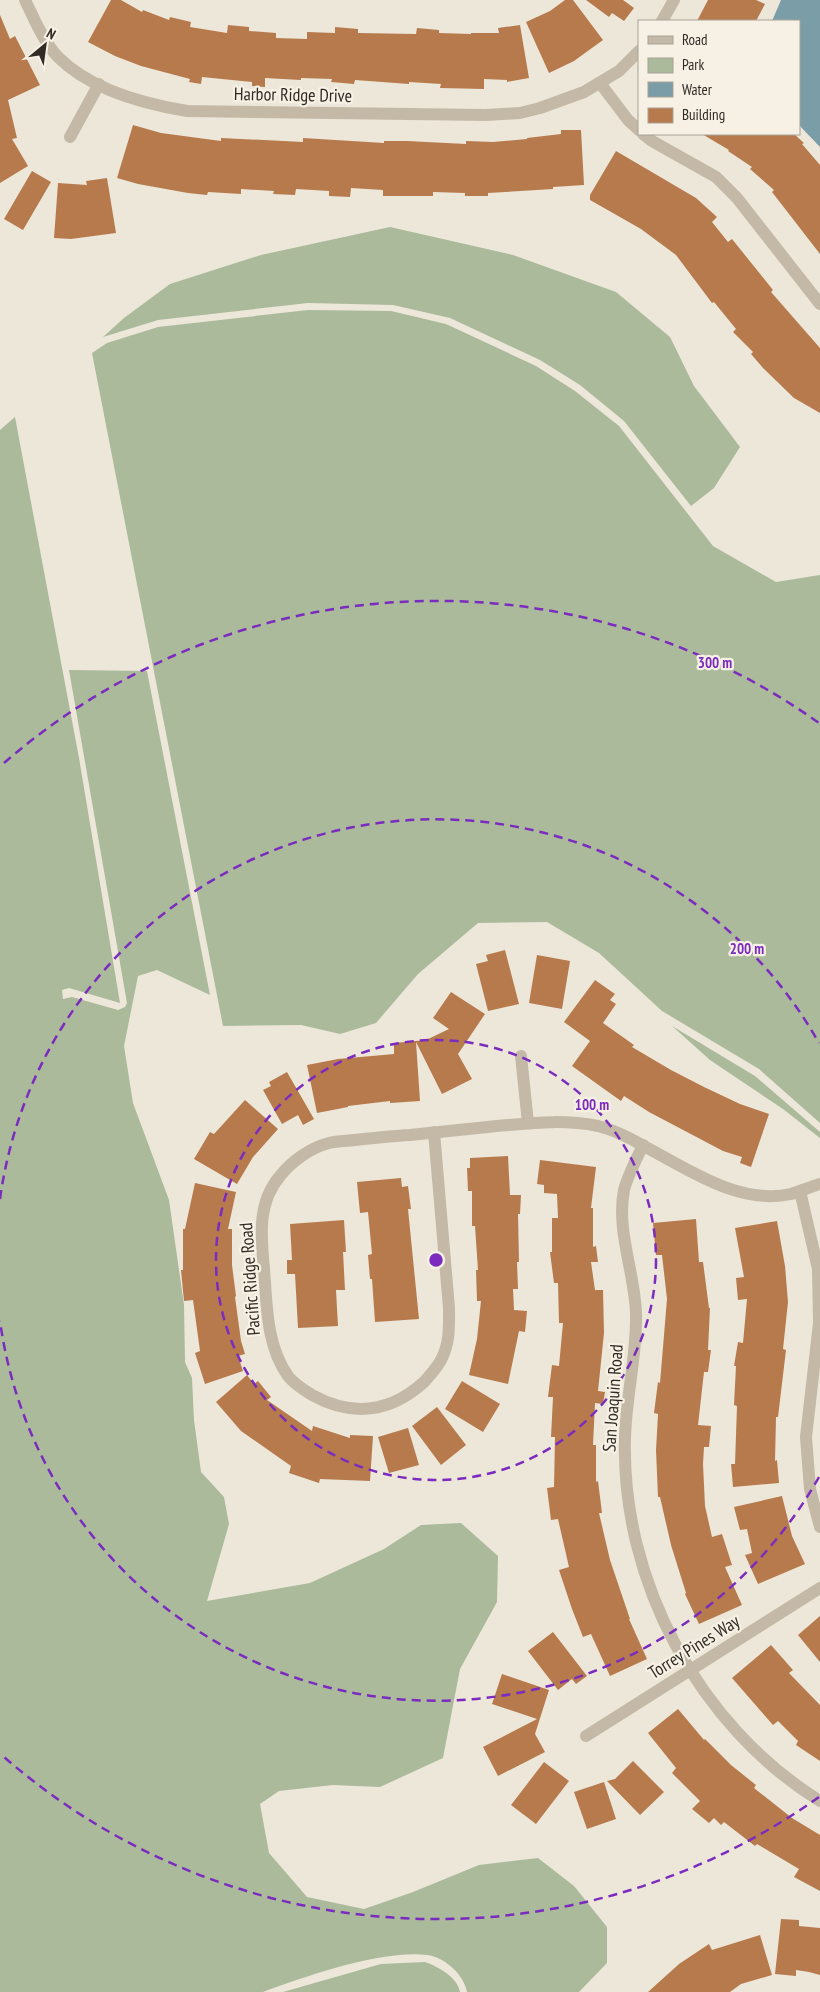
<svg xmlns="http://www.w3.org/2000/svg" width="820" height="1992" viewBox="0 0 820 1992" font-family="'PT Sans Narrow',sans-serif">
<style>
.green{fill:#aaba9b}
.water{fill:#7b9da7}
.building{fill:#b77a4d}
.lines{fill:none;stroke-linecap:round;stroke-linejoin:round}
.street{stroke:#c4b9a6;stroke-width:12}
.ring{fill:none;stroke:#7b2cbf;stroke-width:2.5;stroke-dasharray:9 6}
.labels{text-anchor:middle;stroke-width:4.5;stroke-linejoin:round;paint-order:stroke}
.street-label{font-size:18px;fill:#312b26;stroke:#f6f1e4}
.centre{fill:#7b2cbf;stroke:#f6f1e4;stroke-width:2.5}
.ring-label{font-size:15px;text-anchor:middle;font-weight:bold;fill:#7b2cbf;stroke:#f6f1e4;stroke-width:4.5;stroke-linejoin:round;paint-order:stroke}
</style>
<rect width="100%" height="100%" fill="#ede7d9"/>
<g class="green">
<polygon points="390,227 513,255 616,292 670,337 694,386 740,447 714,488 691,506 624,421 580,385 540,360 450,318 393,305 308,303 158,320 103,337 124,318 170,284 261,255"/>
<polygon points="308,310 391,311 446,324 536,366 575,391 619,426 713,546 776,582 820,575 820,1123 759,1069 662,1011 599,953 547,922 478,923 418,974 376,1023 340,1034 301,1025 223,1026 92,353 107,343 158,327"/>
<path d="M 15,417 L 79,758 L 120,1003 L 69,988 L 62,990 L 63,999 L 72,997 L 118,1010 L 125,1007 L 127,1003 L 69,670 L 147,671 L 210,995 L 157,970 L 138,976 L 124,1046 L 133,1103 L 169,1200 L 184,1305 L 185,1362 L 192,1378 L 194,1420 L 201,1472 L 224,1497 L 229,1524 L 207,1601 L 310,1583 L 384,1549 L 421,1525 L 461,1523 L 498,1556 L 497,1602 L 460,1669 L 443,1758 L 380,1787 L 333,1785 L 279,1791 L 260,1804 L 269,1853 L 307,1897 L 364,1909 L 413,1892 L 479,1865 L 538,1858 L 574,1886 L 607,1927 L 607,1963 L 579,1992 L 467,1992 C 464,1975 445,1957 427,1955 C 381,1950 307,1976 263,1992 L 0,1992 L 0,430 Z"/>
<polygon points="672,1026 755,1076 820,1132 820,1138 783,1109 710,1060"/>
<path d="M 425,1962 C 439,1967 457,1977 460,1992 L 283,1992 L 381,1964 Z"/>
</g>
<polygon class="water" points="781,0 820,0 820,147 799,125 799,21 772,21"/>
<g class="building">
<polygon points="111,0 121,0 142,12 143,10 169,20 170,17 191,22 190,27 227,33 228,25 249,27 249,31 276,33 276,38 307,39 307,32 335,33 335,27 358,29 358,33 416,34 417,28 439,30 439,33 471,34 471,33 499,33 498,28 520,25 529,78 507,82 507,80 484,79 484,89 440,88 441,84 409,82 409,84 355,80 354,84 331,82 332,79 301,78 301,80 265,78 265,87 252,86 252,82 202,77 201,84 189,82 190,79 141,66 115,56 88,42"/>
<polygon points="565,0 573,0 603,40 574,61 549,73 526,22 550,11"/>
<polygon points="586,0 623,0 634,8 624,21 612,13 609,17"/>
<polygon points="708,0 756,0 765,4 756,21 697,21"/>
<polygon points="0,15 10,39 15,36 40,85 8,100 17,138 12,139 28,166 0,183"/>
<polygon points="133,125 161,133 221,141 221,138 303,142 303,138 384,143 384,141 407,141 466,144 466,141 493,142 527,139 527,138 561,134 561,130 581,130 584,185 553,187 553,189 488,193 488,196 465,196 465,193 433,192 433,196 383,196 383,190 351,188 350,197 329,196 329,191 296,189 295,195 273,194 274,191 241,189 241,194 208,192 207,195 188,193 138,184 117,178"/>
<polygon points="702,134 794,134 804,143 802,144 820,165 820,254 772,192 774,190 750,169 752,167 728,151 729,150"/>
<polygon points="616,151 696,198 717,217 712,222 728,242 732,239 773,290 771,292 820,348 820,413 794,398 763,368 751,354 753,352 733,332 736,329 714,302 712,303 676,255 641,229 590,200 590,195"/>
<polygon points="32,171 51,182 23,230 4,219"/>
<polygon points="107,178 116,233 71,239 54,238 58,183 87,185 86,181"/>
<polygon points="505,950 519,1004 488,1011 476,964 488,961 486,955"/>
<polygon points="537,955 570,961 562,1009 529,1003"/>
<polygon points="595,980 615,994 610,1000 616,1004 603,1023 634,1045 632,1047 671,1070 704,1087 740,1104 769,1114 751,1167 740,1163 742,1157 723,1151 649,1112 624,1096 621,1101 572,1066 590,1041 564,1022"/>
<polygon points="451,992 485,1014 458,1054 472,1079 442,1094 416,1042 420,1101 390,1103 390,1101 348,1106 348,1107 317,1113 307,1065 338,1059 394,1054 394,1043 426,1040 449,1029 433,1018"/>
<polygon points="287,1072 314,1119 303,1125 298,1115 282,1124 263,1090 271,1086 269,1082"/>
<polygon points="245,1100 278,1129 253,1157 237,1184 194,1159 210,1132 214,1134"/>
<polygon points="508,1156 510,1195 521,1195 520,1214 518,1214 519,1262 517,1262 518,1289 513,1289 514,1310 527,1311 525,1332 519,1331 508,1384 469,1375 477,1339 481,1301 477,1301 476,1270 478,1270 475,1226 472,1226 472,1191 468,1191 467,1168 470,1168 470,1158"/>
<polygon points="540,1160 596,1167 591,1208 593,1208 593,1247 596,1246 598,1262 591,1262 595,1290 603,1290 604,1333 598,1391 605,1392 603,1404 595,1403 593,1445 596,1445 596,1482 598,1481 602,1513 599,1513 610,1560 630,1619 629,1619 647,1659 610,1676 591,1634 583,1637 572,1609 559,1570 569,1567 558,1519 551,1520 547,1488 554,1487 555,1437 551,1437 553,1397 548,1397 552,1365 559,1366 563,1323 559,1323 558,1283 554,1283 550,1252 552,1252 552,1218 558,1218 557,1194 544,1193 544,1185 537,1184"/>
<polygon points="401,1178 402,1187 408,1186 411,1209 408,1209 419,1319 375,1322 372,1279 370,1279 368,1255 372,1254 368,1212 360,1213 357,1182"/>
<polygon points="195,1183 236,1192 228,1229 232,1229 232,1265 236,1296 235,1297 241,1341 245,1354 238,1356 243,1371 205,1384 195,1353 200,1351 193,1300 184,1301 181,1270 183,1270 183,1229 185,1229"/>
<polygon points="696,1219 699,1262 703,1262 709,1308 710,1308 708,1350 711,1350 708,1372 704,1372 698,1425 711,1426 709,1447 704,1447 703,1464 705,1506 712,1537 722,1534 732,1565 725,1567 742,1605 699,1624 685,1594 686,1593 671,1545 660,1497 658,1497 656,1450 658,1414 654,1413 658,1382 660,1383 667,1299 662,1255 656,1255 653,1223"/>
<polygon points="344,1220 346,1252 343,1252 345,1290 336,1290 338,1326 298,1328 295,1274 287,1274 287,1260 292,1260 290,1224"/>
<polygon points="777,1221 785,1266 788,1302 783,1349 786,1350 778,1417 776,1417 775,1461 777,1460 779,1483 733,1487 731,1464 735,1464 737,1406 734,1405 736,1366 734,1366 738,1342 743,1343 747,1299 738,1300 736,1278 744,1277 735,1228"/>
<polygon points="247,1375 254,1384 258,1381 271,1397 267,1400 312,1431 313,1426 350,1438 350,1435 373,1436 370,1481 320,1479 319,1483 289,1473 291,1466 241,1431 216,1402"/>
<polygon points="462,1381 500,1404 483,1432 445,1409"/>
<polygon points="437,1407 466,1445 441,1465 412,1426"/>
<polygon points="408,1428 419,1465 389,1473 378,1437"/>
<polygon points="782,1496 792,1536 805,1564 758,1584 745,1555 752,1553 747,1529 740,1530 734,1507"/>
<polygon points="820,1616 820,1662 798,1635"/>
<polygon points="553,1632 587,1676 576,1684 572,1679 558,1690 528,1651"/>
<polygon points="771,1645 793,1670 789,1673 820,1705 820,1761 796,1745 798,1741 778,1721 773,1725 732,1678"/>
<polygon points="502,1674 549,1690 535,1734 545,1752 498,1776 483,1747 537,1719 492,1704"/>
<polygon points="678,1709 704,1740 705,1739 731,1765 756,1785 754,1788 792,1818 820,1835 820,1891 794,1877 799,1869 757,1844 755,1846 724,1822 721,1825 714,1818 709,1823 692,1809 700,1801 672,1773 676,1768 648,1733"/>
<polygon points="633,1761 664,1792 640,1815 607,1781 615,1779"/>
<polygon points="544,1762 569,1781 536,1824 511,1805"/>
<polygon points="604,1782 616,1819 587,1829 574,1792"/>
<polygon points="781,1919 799,1920 799,1926 820,1928 820,1975 809,1972 796,1970 796,1976 775,1974"/>
<polygon points="760,1935 772,1975 741,1984 730,1992 648,1992 679,1964 709,1944 712,1950"/>
</g>
<g class="lines">
<g class="street">
<path d="M 25,0 C 28,7 32,14 35,21 C 41,33 48,47 58,57 C 90,89 144,104 187,111 L 486,115 L 520,113 L 540,108 L 584,92 L 619,71 L 639,51"/>
<polyline points="662,21 674,0"/>
<polyline points="600,83 628,120 639,130"/>
<polyline points="643,134 652,141 716,177 737,198 820,304"/>
<polyline points="70,137 99,84"/>
<polyline points="521,1056 528,1123"/>
<path d="M 434,1132 L 449,1308 C 449,1325 450,1342 442,1358 C 438,1367 430,1375 424,1382 C 390,1413 352,1417 312,1395 C 304,1390 294,1384 288,1376 C 266,1345 267,1305 264,1269 C 261,1236 257,1203 280,1176 C 292,1161 310,1148 329,1143 C 337,1141 347,1141 355,1140 C 373,1138 392,1136 410,1135 C 439,1132 468,1129 497,1126 C 532,1123 562,1119 598,1126 C 618,1131 635,1141 653,1151 C 694,1173 742,1205 791,1194 C 801,1191 810,1187 820,1184"/>
<path d="M 643,1145 C 636,1160 628,1175 624,1190 C 616,1231 635,1273 636,1314 C 637,1356 626,1396 625,1438 C 621,1581 699,1726 820,1801"/>
<polyline points="800,1191 818,1269 819,1323 806,1437 810,1489 820,1527"/>
<polyline points="586,1736 820,1588"/>
</g>
</g>
<g class="ring">
<circle cx="436" cy="1260" r="220"/>
<path d="M819 1477A440 440 0 0 1 0 1321M0 1199A440 440 0 0 1 819 1043"/>
<path d="M819 1797A659 659 0 0 1 4 1757M4 763A659 659 0 0 1 819 723"/>
</g>
<g class="labels">
<g class="street-label">
<text transform="translate(293 95) rotate(1)" y="6">Harbor Ridge Drive</text>
<text transform="translate(250 1279) rotate(-94)" y="6">Pacific Ridge Road</text>
<text transform="translate(613 1398) rotate(-86)" y="6">San Joaquin Road</text>
<text transform="translate(694 1647) rotate(-32)" y="6">Torrey Pines Way</text>
</g>
</g>
<circle cx="436" cy="1260" r="8" class="centre"/>
<g class="ring-label">
<text x="715" y="668">300 m</text>
<text x="747" y="954">200 m</text>
<text x="592" y="1110">100 m</text>
</g>
<rect x="638" y="20" width="162" height="115" fill="#f6f1e4" stroke="#a7a298"/>
<rect x="648" y="36" width="25" height="8" fill="#c4b9a6" stroke="#a7a298"/>
<text x="682" y="45" font-size="15" fill="#312b26">Road</text>
<rect x="648" y="58" width="25" height="15" fill="#aaba9b" stroke="#a7a298"/>
<text x="682" y="70" font-size="15" fill="#312b26">Park</text>
<rect x="648" y="82" width="25" height="15" fill="#7b9da7" stroke="#a7a298"/>
<text x="682" y="95" font-size="15" fill="#312b26">Water</text>
<rect x="648" y="108" width="25" height="15" fill="#b77a4d" stroke="#a7a298"/>
<text x="682" y="120" font-size="15" fill="#312b26">Building</text>
<g transform="translate(45 45) rotate(29)" stroke="#f6f1e4" stroke-width="4" paint-order="stroke">
<path d="M0-4L9 19L0 12L-9 19Z" fill="#312b26"/>
<text y="-8" font-size="14" font-weight="bold" text-anchor="middle" fill="#312b26">N</text>
</g>
</svg>
